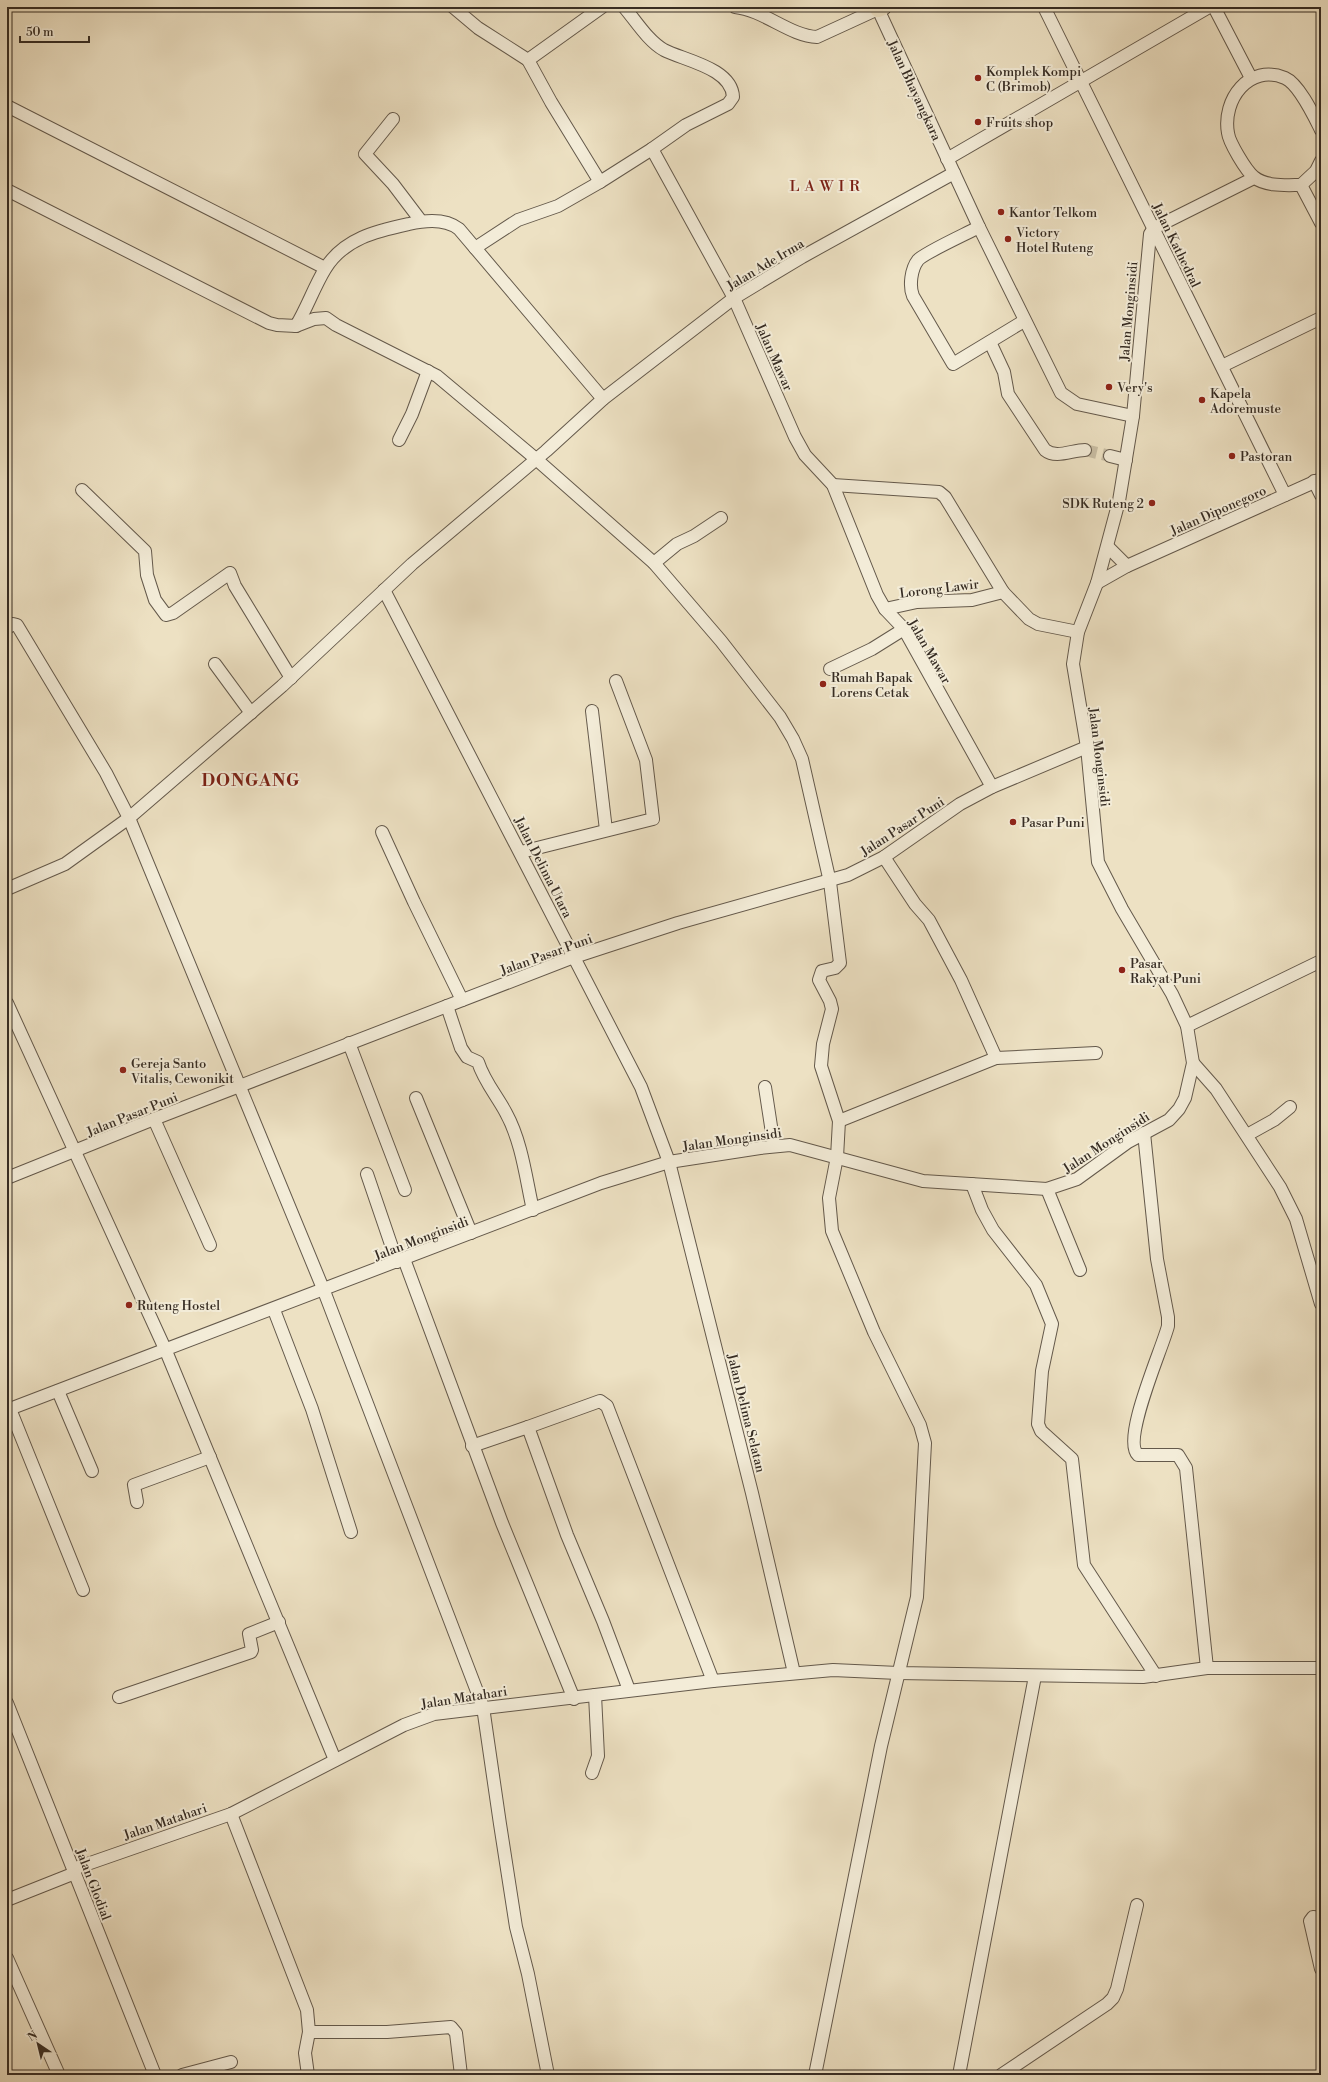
<svg xmlns="http://www.w3.org/2000/svg" width="1328" height="2082" viewBox="0 0 1328 2082" font-family="'Libre Bodoni',serif">
<style>
.lines{fill:none;stroke-linecap:round;stroke-linejoin:round}
.minor-tunnel{stroke:#c8bda3;stroke-width:12;stroke-dasharray:12 6;stroke-linecap:butt}
.minor-casing{stroke:#64594b;stroke-width:14}
.major-casing{stroke:#362c23;stroke-width:18}
.minor{stroke:#f3ecd8;stroke-width:12}
.major{stroke:#ede1c3;stroke-width:16}
.poi-dot{fill:#8f2418;stroke:#f3ecd8;stroke-width:1.5}
.labels{text-anchor:middle;stroke-width:4;stroke-linejoin:round;paint-order:stroke}
.poi-label{font-size:13px;fill:#362c23;stroke:#f3ecd8;text-anchor:start}
.street-label{font-size:13px;fill:#362c23;stroke:#f3ecd8}
.quarter-label{font-size:15px;letter-spacing:1px;fill:#7a1f14;stroke:#f3ecd8}
.district-label{font-size:17px;font-weight:bold;letter-spacing:1px;fill:#7a1f14;stroke:#f3ecd8}
</style>
<rect width="100%" height="100%" fill="#ede1c3"/>
<filter id="stains"><feTurbulence type="fractalNoise" baseFrequency=".005" numOctaves="4"/><feColorMatrix values="0 0 0 0 .2 0 0 0 0 .09 0 0 0 0 .02 0 0 0 .5 -.17"/></filter>
<radialGradient id="worn" r=".72"><stop offset=".6" stop-color="#630" stop-opacity="0"/><stop offset="1" stop-color="#630" stop-opacity=".3"/></radialGradient>
<g class="lines">
<polyline class="minor-tunnel" points="1085,450 1110,456"/>
<g class="minor-casing">
<g id="minor">
<polyline points="453,7 478,28 528,60 602,7"/>
<path d="M 624,7 C 636,21 648,41 664,50 C 683,60 732,68 733,97 L 728,104 L 686,125 L 652,149 L 734,298 L 795,437 L 805,455 L 833,485 L 877,595 L 885,609 L 904,629 L 992,787"/>
<path d="M 735,7 C 764,10 790,36 817,37 L 878,9 L 979,227 L 1061,393 L 1077,404 L 1133,416"/>
<polyline points="1044,7 1285,495"/>
<polyline points="1214,7 1251,78"/>
<polyline points="528,60 551,102 600,182 652,149"/>
<polyline points="7,106 325,268"/>
<polyline points="393,119 365,154 393,184 421,221"/>
<path d="M 1321,130 C 1314,116 1299,84 1285,78 C 1249,63 1222,100 1228,133 C 1229,142 1246,171 1254,177 C 1266,187 1287,185 1301,185 L 1316,171 L 1321,161"/>
<polyline points="947,159 1209,7"/>
<polyline points="1301,185 1321,223"/>
<path d="M 7,190 L 269,323 L 277,325 L 296,326 C 307,308 314,287 325,269 C 344,238 377,231 409,224 C 426,220 445,218 459,229 L 603,399"/>
<path d="M 979,227 C 968,233 924,253 918,260 C 911,269 909,286 913,296 L 953,364 L 1024,321"/>
<polyline points="475,248 518,220 558,206 600,182"/>
<polyline points="296,326 314,319 326,318 336,325 437,376 536,459 654,563 721,641 780,717 793,739 802,759 830,882 840,963 835,968 822,971 819,980 830,1001 832,1009 823,1044 821,1066 839,1121 837,1157 829,1198 832,1231 874,1332 920,1425 925,1443 917,1597 881,1746 815,2075"/>
<path d="M 990,342 L 1004,372 L 1008,394 L 1045,450 C 1056,459 1072,450 1085,450"/>
<polyline points="1222,366 1321,318"/>
<polyline points="399,440 412,414 428,371"/>
<polyline points="1110,456 1126,460"/>
<polyline points="1314,481 1321,495"/>
<polyline points="833,485 939,492 945,497 1003,592"/>
<polyline points="82,490 145,551 147,575 155,600 166,615 173,613 230,573 235,586 291,678"/>
<polyline points="1108,547 1127,566"/>
<polyline points="654,563 677,544 694,536 721,518"/>
<polyline points="1097,583 1127,566 1321,479"/>
<polyline points="384,590 641,1087 669,1162 752,1493 794,1673"/>
<polyline points="885,609 917,602 972,600 1003,592 1029,619 1038,624 1078,632"/>
<polyline points="7,628 13,624 17,625 106,773 129,818 324,1291 483,1707 500,1824 516,1927 528,1974 548,2075"/>
<polyline points="215,664 251,713"/>
<polyline points="830,669 872,649 904,629"/>
<polyline points="592,711 606,830"/>
<polyline points="382,832 414,902 462,1000"/>
<polyline points="521,852 653,819 646,760 616,681"/>
<polyline points="884,857 915,904 929,920 961,980 996,1058"/>
<polyline points="7,889 65,864 129,818 282,686 412,564 546,451 603,399 734,298 802,257 954,173"/>
<polyline points="7,1003 166,1351 335,1760"/>
<path d="M 447,1006 L 461,1048 L 467,1057 L 478,1062 C 484,1081 497,1096 506,1113 C 522,1142 526,1179 533,1210"/>
<polyline points="1187,1026 1321,961"/>
<polyline points="349,1043 405,1190"/>
<polyline points="1193,1063 1216,1089 1280,1187 1296,1219 1321,1304"/>
<polyline points="765,1087 774,1146"/>
<polyline points="416,1098 471,1233"/>
<polyline points="154,1119 210,1245"/>
<polyline points="839,1121 996,1058 1096,1053"/>
<path d="M 1144,1133 L 1157,1259 L 1168,1317 L 1168,1326 C 1163,1347 1121,1440 1138,1455 L 1178,1455 L 1186,1468 L 1207,1668"/>
<polyline points="1247,1135 1274,1120 1290,1107"/>
<polyline points="367,1174 397,1262"/>
<polyline points="7,1178 154,1119 574,957 678,923 848,875 884,857 960,804 992,787 1087,747"/>
<polyline points="972,1184 982,1210 993,1230 1036,1285 1052,1324 1042,1371 1038,1424 1041,1431 1072,1459 1084,1565 1156,1676"/>
<polyline points="1047,1189 1080,1270"/>
<polyline points="404,1259 502,1523 574,1699"/>
<polyline points="274,1310 312,1409 351,1532"/>
<polyline points="58,1391 92,1471"/>
<polyline points="10,1409 83,1590"/>
<polyline points="7,1410 601,1183 669,1162 760,1148 790,1145 923,1181 1047,1189 1077,1179 1128,1142 1169,1120 1179,1109 1185,1098 1193,1063 1187,1026 1172,994 1122,909 1098,862 1087,747 1073,664 1078,632 1097,583 1119,501 1133,416 1150,234 1154,228 1254,178"/>
<polyline points="528,1427 600,1401 607,1406 713,1681"/>
<polyline points="472,1446 528,1427 567,1535 603,1621 629,1690"/>
<polyline points="137,1502 134,1485 210,1457"/>
<polyline points="119,1697 251,1652 252,1650 249,1634 279,1622"/>
<polyline points="7,1703 155,2075"/>
<polyline points="592,1773 598,1756 595,1695"/>
<polyline points="231,1814 307,2010 309,2032 305,2053 308,2075"/>
<polyline points="73,1869 231,1814 404,1725 434,1714 713,1681 833,1670 898,1673 1143,1677 1207,1668 1321,1668"/>
<polyline points="7,1900 75,1873"/>
<polyline points="1321,1918 1313,1917 1310,1921 1321,1969"/>
<polyline points="7,1958 59,2075"/>
<polyline points="309,2032 387,2032 451,2027 456,2033 461,2075"/>
<polyline points="182,2075 231,2062"/>
<polyline points="959,2075 1035,1676"/>
<polyline points="1001,2075 1107,2004 1113,1998 1117,1989 1137,1905"/>
</g>
</g>
<g class="major-casing">
<polyline id="major" points="877,7 878,9 883,7"/>
</g>
<use href="#minor" class="minor"/>
<use href="#major" class="major"/>
</g>
<g class="poi-dot">
<circle cx="978" cy="78" r="4"/>
<circle cx="978" cy="122" r="4"/>
<circle cx="1001" cy="212" r="4"/>
<circle cx="1008" cy="239" r="4"/>
<circle cx="1109" cy="387" r="4"/>
<circle cx="1202" cy="400" r="4"/>
<circle cx="1232" cy="456" r="4"/>
<circle cx="1152" cy="503" r="4"/>
<circle cx="823" cy="684" r="4"/>
<circle cx="1013" cy="822" r="4"/>
<circle cx="1122" cy="970" r="4"/>
<circle cx="123" cy="1070" r="4"/>
<circle cx="129" cy="1305" r="4"/>
</g>
<g class="labels">
<g class="poi-label">
<text x="986" y="76">Komplek Kompi<tspan x="986" dy="15">C (Brimob)</tspan></text>
<text x="986" y="127">Fruits shop</text>
<text x="1009" y="217">Kantor Telkom</text>
<text x="1016" y="237">Victory<tspan x="1016" dy="15">Hotel Ruteng</tspan></text>
<text x="1117" y="392">Very's</text>
<text x="1210" y="398">Kapela<tspan x="1210" dy="15">Adoremuste</tspan></text>
<text x="1240" y="461">Pastoran</text>
<text x="1144" y="508" text-anchor="end">SDK Ruteng 2</text>
<text x="831" y="682">Rumah Bapak<tspan x="831" dy="15">Lorens Cetak</tspan></text>
<text x="1021" y="827">Pasar Puni</text>
<text x="1130" y="968">Pasar<tspan x="1130" dy="15">Rakyat Puni</tspan></text>
<text x="131" y="1068">Gereja Santo<tspan x="131" dy="15">Vitalis, Cewonikit</tspan></text>
<text x="137" y="1310">Ruteng Hostel</text>
</g>
<g class="street-label">
<text transform="translate(915 90) rotate(65)" y="5">Jalan Bhayangkara</text>
<text transform="translate(1177 245) rotate(64)" y="5">Jalan Kathedral</text>
<text transform="translate(765 264) rotate(-31)" y="5">Jalan Ade Irma</text>
<text transform="translate(1128 311) rotate(-85)" y="5">Jalan Monginsidi</text>
<text transform="translate(775 357) rotate(66)" y="5">Jalan Mawar</text>
<text transform="translate(1218 510) rotate(-24)" y="5">Jalan Diponegoro</text>
<text transform="translate(939 588) rotate(-7)" y="5">Lorong Lawir</text>
<text transform="translate(930 651) rotate(60)" y="5">Jalan Mawar</text>
<text transform="translate(1100 757) rotate(83)" y="5">Jalan Monginsidi</text>
<text transform="translate(902 826) rotate(-33)" y="5">Jalan Pasar Puni</text>
<text transform="translate(544 867) rotate(63)" y="5">Jalan Delima Utara</text>
<text transform="translate(546 954) rotate(-20)" y="5">Jalan Pasar Puni</text>
<text transform="translate(132 1114) rotate(-22)" y="5">Jalan Pasar Puni</text>
<text transform="translate(732 1139) rotate(-8)" y="5">Jalan Monginsidi</text>
<text transform="translate(1106 1142) rotate(-33)" y="5">Jalan Monginsidi</text>
<text transform="translate(421 1238) rotate(-21)" y="5">Jalan Monginsidi</text>
<text transform="translate(747 1413) rotate(76)" y="5">Jalan Delima Selatan</text>
<text transform="translate(464 1697) rotate(-9)" y="5">Jalan Matahari</text>
<text transform="translate(165 1821) rotate(-19)" y="5">Jalan Matahari</text>
<text transform="translate(94 1884) rotate(69)" y="5">Jalan Glodial</text>
</g>
<g class="quarter-label">
<text x="825" y="191">L A W I R</text>
</g>
<g class="district-label">
<text x="251" y="786">DONGANG</text>
</g>
</g>
<rect width="1328" height="2082" fill="none" stroke="#ede1c3" stroke-width="24"/>
<rect x="8" y="8" width="1312" height="2066" fill="none" stroke="#362c23" stroke-width="2"/>
<rect x="12" y="12" width="1304" height="2058" fill="none" stroke="#362c23"/>
<g transform="translate(38 2044) rotate(325)" stroke="#f3ecd8" stroke-width="3" paint-order="stroke">
<path d="M0-3L7 15L0 10L-7 15Z" fill="#362c23"/>
<text y="-6" font-size="11" font-weight="bold" text-anchor="middle" fill="#362c23">N</text>
</g>
<path d="M20 36v6h69v-6" fill="none" stroke="#362c23" stroke-width="2"/>
<text x="26" y="36" font-size="12" fill="#362c23" stroke="#f3ecd8" stroke-width="3" paint-order="stroke">50 m</text>
<rect width="100%" height="100%" filter="url(#stains)"/>
<rect width="100%" height="100%" fill="url(#worn)"/>
</svg>
